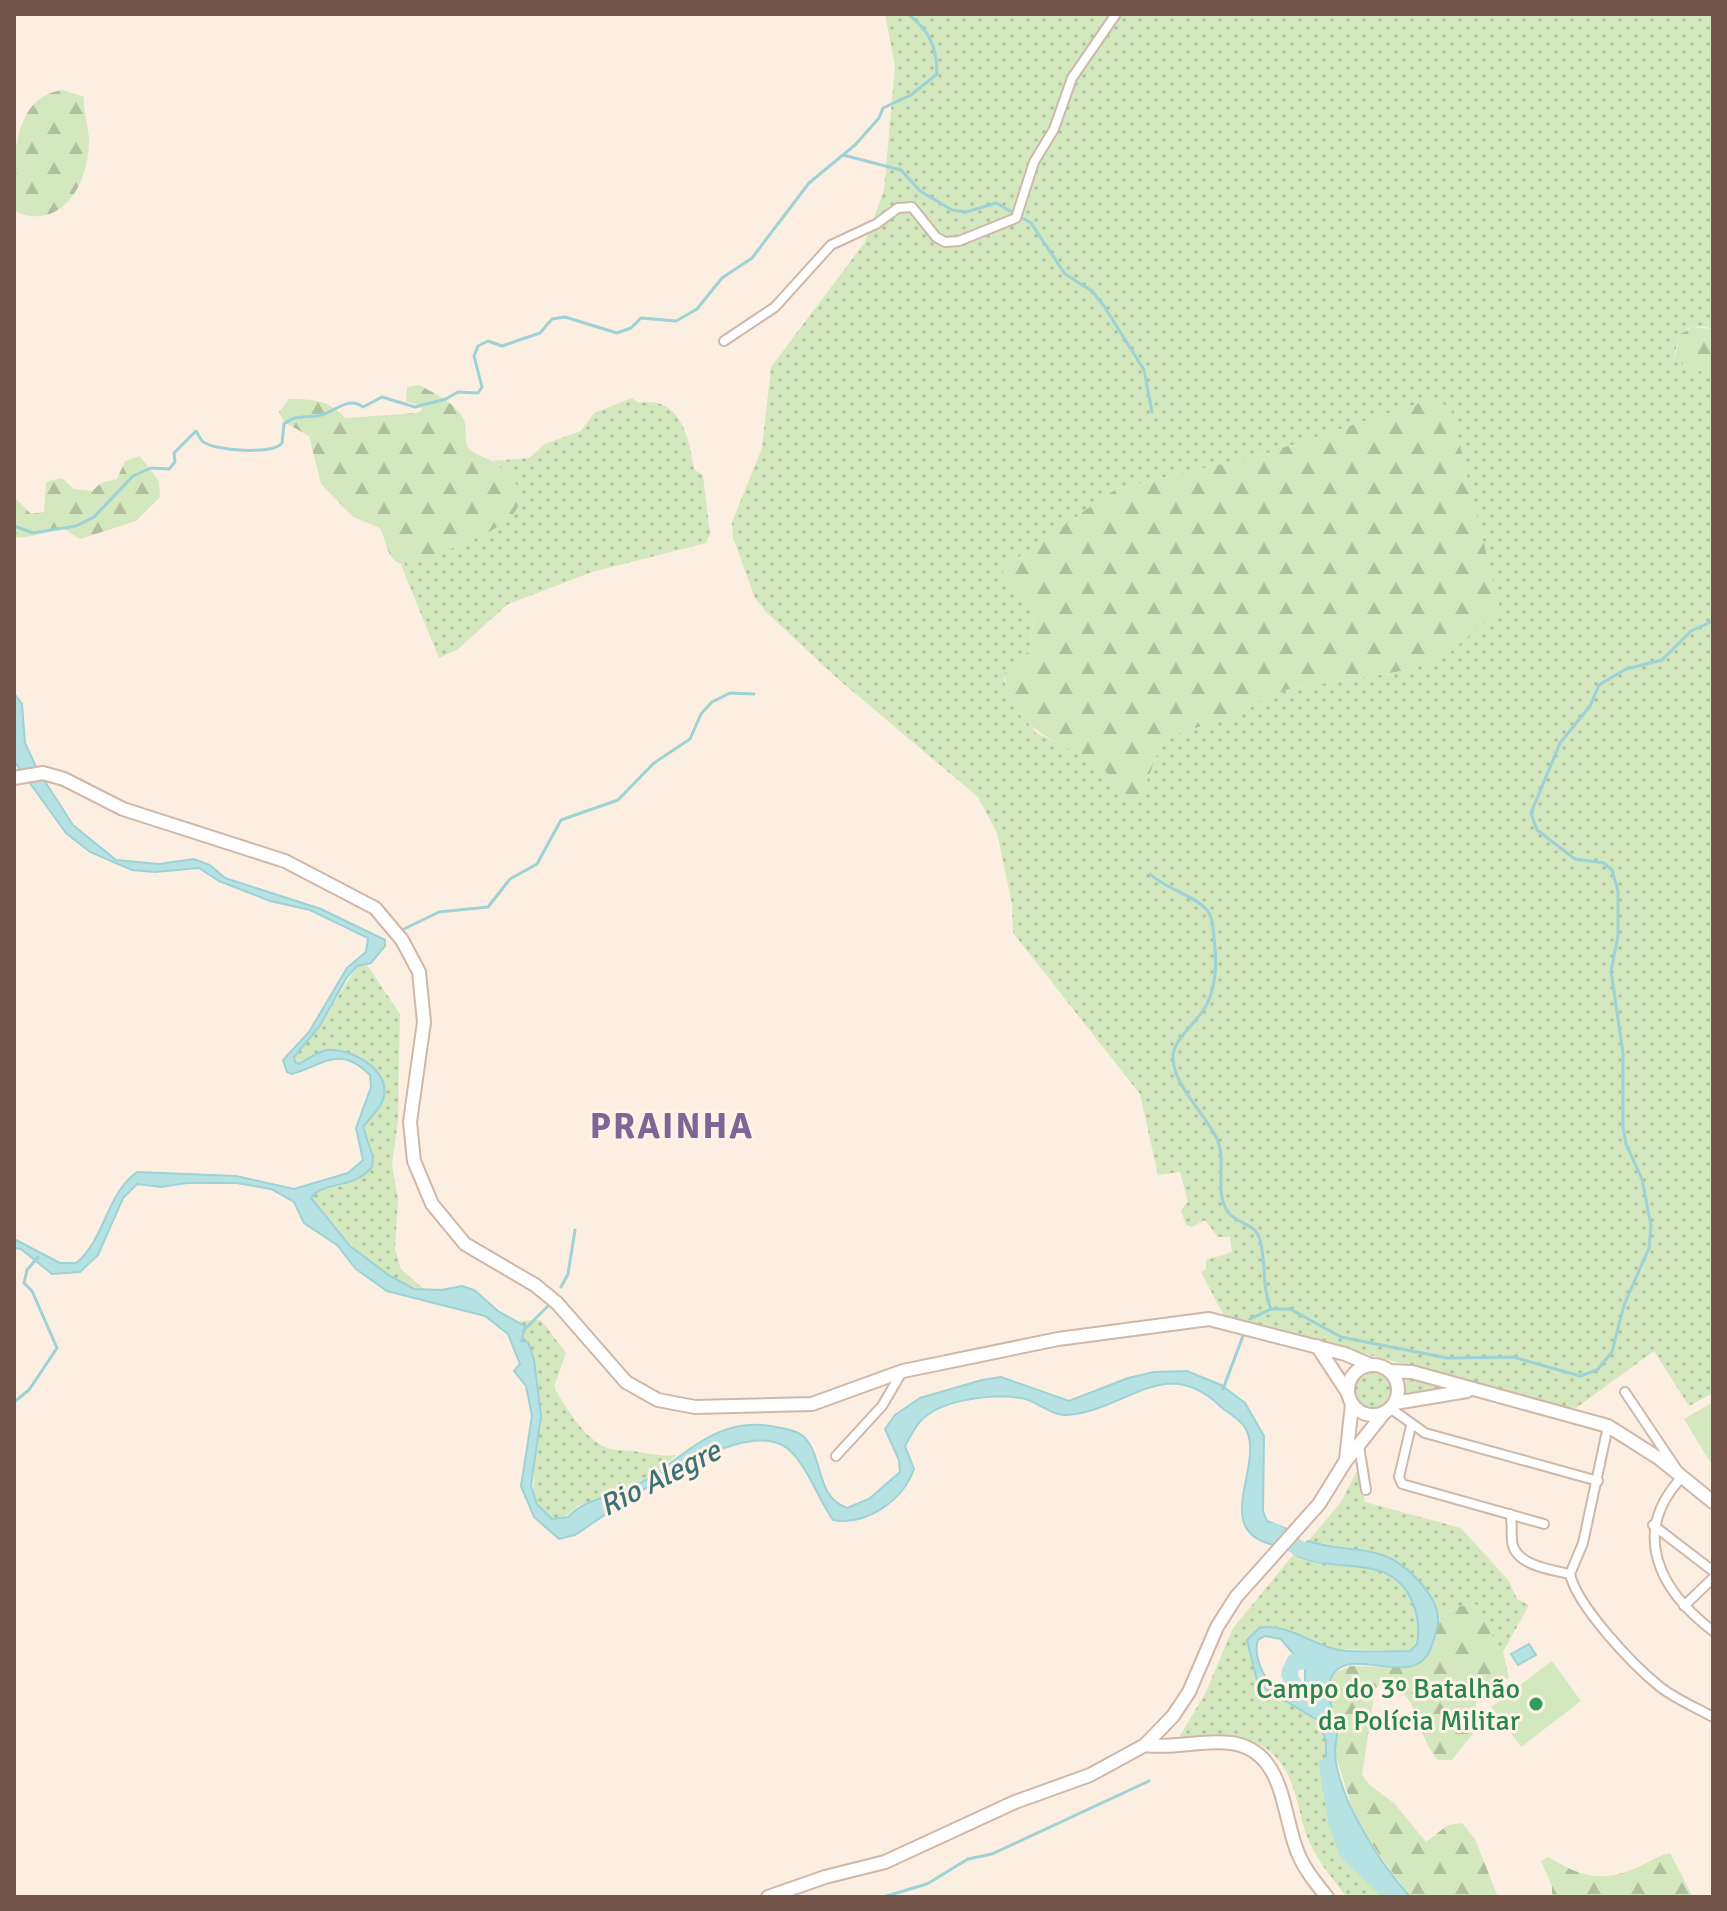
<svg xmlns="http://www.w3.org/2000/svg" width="1727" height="1911" viewBox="0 0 1727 1911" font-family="Signika,sans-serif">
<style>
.grass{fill:url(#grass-dots);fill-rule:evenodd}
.forest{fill:url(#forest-firs)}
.pitch{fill:#d4e8c0}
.water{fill:#b6e2e4;stroke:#9dd2d6;stroke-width:2;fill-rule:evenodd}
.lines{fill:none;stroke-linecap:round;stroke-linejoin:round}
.stream{stroke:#9dd2d6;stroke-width:3}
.river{stroke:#b6e2e4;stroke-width:16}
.street-casing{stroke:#ceb8ab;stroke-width:12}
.secondary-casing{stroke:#d1b7a8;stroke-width:16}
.street{stroke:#fff;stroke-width:8}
.secondary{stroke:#fff;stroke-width:12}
.leisure-dot{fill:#2e9e5b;stroke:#fff3e7;stroke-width:3}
.labels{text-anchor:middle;stroke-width:6;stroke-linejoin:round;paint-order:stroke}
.leisure-label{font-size:28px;fill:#27864d;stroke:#fff3e7;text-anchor:end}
.water-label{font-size:30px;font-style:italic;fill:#3d7378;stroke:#fff3e7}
.district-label{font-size:36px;font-weight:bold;letter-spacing:2px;fill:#806496;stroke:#fff3e7}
</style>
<defs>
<pattern id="grass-dots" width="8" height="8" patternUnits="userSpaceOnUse" patternTransform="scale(2)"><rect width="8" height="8" fill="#d4e8c0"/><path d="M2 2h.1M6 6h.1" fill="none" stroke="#b0bf9e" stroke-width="1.8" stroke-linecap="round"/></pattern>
<pattern id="forest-firs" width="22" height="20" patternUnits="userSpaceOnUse" patternTransform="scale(2)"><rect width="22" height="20" fill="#d4e8c0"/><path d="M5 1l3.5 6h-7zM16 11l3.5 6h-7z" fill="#b0bf9e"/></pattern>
</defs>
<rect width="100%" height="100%" fill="#fcefe1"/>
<g class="grass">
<path d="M 885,14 L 1713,14 L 1713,329 C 1684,320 1677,335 1674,361 L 1713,376 L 1713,1393 L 1689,1406 L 1654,1351 L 1576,1408 L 1542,1405 L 1443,1374 L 1225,1318 L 1201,1272 L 1206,1269 L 1206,1260 L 1232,1252 L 1230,1237 L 1218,1237 L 1205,1220 L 1192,1227 L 1186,1225 L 1181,1210 L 1188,1202 L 1180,1172 L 1158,1175 L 1140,1094 L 1013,933 L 1012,904 L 997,833 L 978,797 L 838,679 L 766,612 L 755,598 L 733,538 L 732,522 L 762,448 L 771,367 L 865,242 L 884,190 L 895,66 ZM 1264,454 L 1414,669 L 1289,689 L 1265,698 L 1240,714 L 1173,735 L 1159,749 L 1142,794 L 1078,752 L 1036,733 L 1009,695 L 1004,680 L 1008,665 L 1030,651 L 1034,614 L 1002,577 L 1116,489 Z"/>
<path d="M 632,398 L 639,403 C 680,395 689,437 694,469 L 703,476 L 710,534 L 706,543 L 592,572 L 508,604 L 457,650 L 439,658 L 401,565 L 411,566 L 428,556 L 496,463 L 492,461 L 529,458 L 545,444 L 581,431 L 594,413 Z"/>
<path d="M 367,965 L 400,1014 L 398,1121 L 392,1165 L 398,1199 L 395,1249 L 401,1269 L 424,1289 C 385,1287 350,1245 328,1217 C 322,1210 315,1207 311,1198 L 322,1189 L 341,1186 L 372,1167 L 373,1157 L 363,1127 L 384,1096 L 359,1058 L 328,1050 L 299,1064 L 294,1062 L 294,1057 L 319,1027 L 357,966 Z"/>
<path d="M 541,1320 L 566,1353 L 554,1387 C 565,1407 586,1441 608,1448 C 616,1451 625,1450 633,1451 C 649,1453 660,1457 677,1455 L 640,1483 L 578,1506 L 561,1520 L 552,1519 L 533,1497 L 538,1393 L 530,1346 L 521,1341 L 526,1327 L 519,1321 Z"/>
<circle cx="1374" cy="1390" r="21"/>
<polygon points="1396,1373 1463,1389 1402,1400"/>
<polygon points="1359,1467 1365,1502 1461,1528 1509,1581 1517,1599 1529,1605 1503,1652 1509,1678 1486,1619 1456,1607 1437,1619 1437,1611 1379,1553 1308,1541 1341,1502"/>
<path d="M 1294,1554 C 1333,1576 1390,1550 1412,1601 C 1418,1615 1420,1629 1417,1644 L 1410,1651 L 1335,1649 L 1279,1627 L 1249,1636 L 1258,1684 L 1316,1720 L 1326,1740 L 1326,1783 L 1357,1862 L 1382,1881 L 1392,1897 L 1347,1897 C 1334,1881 1320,1864 1311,1846 C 1295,1813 1300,1772 1264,1747 C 1245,1734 1200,1739 1178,1739 L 1205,1694 L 1233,1628 Z"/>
</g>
<g class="forest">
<path d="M 63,90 L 84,97 C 83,113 89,126 89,141 C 89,168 77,204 50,214 C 37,218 24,217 14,210 C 14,168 9,97 63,90 Z"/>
<polygon points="1693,327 1713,329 1713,376 1674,361 1680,334"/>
<path d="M 419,385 C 434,393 454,402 463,418 C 469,428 461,445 473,452 C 479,456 488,458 495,463 C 573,519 448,545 411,566 C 386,564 389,547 380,528 L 353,517 L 321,484 L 309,436 L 284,422 L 279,412 L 289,399 C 313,399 329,400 345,418 L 417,413 L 422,410 L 421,406 L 406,401 L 407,387 Z"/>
<path d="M 1435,398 L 1451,409 L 1500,609 L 1447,655 L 1414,669 L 1289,689 L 1265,698 L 1240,714 L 1173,735 L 1159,749 L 1142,794 L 1135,799 C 1119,794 1117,780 1104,770 C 1067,744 993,724 1007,665 L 1030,651 L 1034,614 L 1002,577 L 1004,567 L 1116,489 L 1264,454 Z"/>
<path d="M 140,456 L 159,481 L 160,497 L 136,521 L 80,539 C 74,536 69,531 63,529 C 58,526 33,540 14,537 L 14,497 L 31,514 L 44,512 L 46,482 L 62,478 L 74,489 L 92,491 L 101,483 L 117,479 L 125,461 Z"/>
<path d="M 1476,1604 L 1486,1619 L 1509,1678 L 1477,1693 L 1474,1732 L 1452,1760 L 1438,1760 C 1413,1731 1422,1690 1381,1683 L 1375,1689 L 1362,1775 L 1371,1786 L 1394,1803 L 1426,1842 L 1448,1825 L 1462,1823 L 1475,1839 L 1498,1897 L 1410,1897 L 1357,1823 L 1335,1753 L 1338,1734 L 1328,1687 L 1334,1673 L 1351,1666 L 1404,1668 L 1438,1626 L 1437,1619 L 1456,1607 Z"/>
<path d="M 1670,1853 L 1693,1897 L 1552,1897 L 1552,1886 L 1541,1861 L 1548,1857 C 1582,1877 1602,1884 1640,1866 C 1649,1862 1660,1855 1670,1853 Z"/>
</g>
<g class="pitch">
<polygon points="1713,1402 1713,1467 1684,1419"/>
<polygon points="1552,1661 1581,1701 1521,1747 1491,1707"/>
</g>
<g class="water">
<path d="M 14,693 L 22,704 L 25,743 L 37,769 L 73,825 L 116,860 L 159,864 L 194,859 L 210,865 L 225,878 L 321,909 L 385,940 L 385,946 L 371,963 L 357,966 L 347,977 L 319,1027 L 294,1057 L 295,1062 L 299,1064 C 309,1059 316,1052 327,1050 C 350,1048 390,1069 384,1096 C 382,1107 370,1118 363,1127 L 373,1157 L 372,1167 C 352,1191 323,1180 311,1198 L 350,1246 L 390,1276 L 414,1289 L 441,1290 L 462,1286 L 474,1290 L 498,1311 L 526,1327 L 521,1341 L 528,1342 L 534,1360 L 541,1416 L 531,1486 L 537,1504 L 552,1519 L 568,1517 C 586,1497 616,1497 639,1484 C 685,1458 716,1414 776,1427 C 785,1429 797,1430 804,1437 C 824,1457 815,1497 847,1508 L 869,1499 L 900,1472 L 899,1460 L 885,1429 L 895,1415 L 920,1398 L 982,1380 L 1001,1377 L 1069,1401 L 1128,1378 L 1154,1372 L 1187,1371 L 1221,1385 L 1245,1403 L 1264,1436 L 1263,1511 L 1267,1521 L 1290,1530 L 1274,1545 C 1210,1531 1265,1466 1246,1429 C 1242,1420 1226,1412 1219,1405 C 1164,1353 1125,1412 1066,1415 C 1051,1416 1036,1400 1021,1398 C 991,1394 937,1399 918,1424 C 913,1431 909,1439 905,1446 L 914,1469 C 903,1500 867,1526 833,1520 C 818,1499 807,1464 787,1448 C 741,1413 615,1509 575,1535 L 559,1539 L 534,1517 L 521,1486 L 532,1416 L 526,1386 L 514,1371 L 520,1364 L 508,1334 L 485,1316 L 387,1291 L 356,1269 L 337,1245 L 304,1223 L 294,1202 L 271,1189 L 237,1183 L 187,1183 L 161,1187 L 137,1184 L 123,1198 L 98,1255 L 80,1272 L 52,1274 L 21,1249 L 14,1248 L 14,1239 L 60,1263 L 76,1263 C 105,1240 106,1194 137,1172 L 236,1176 L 294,1189 L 348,1173 L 363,1160 L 356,1128 L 371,1087 L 370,1075 C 339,1044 324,1065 292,1074 L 287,1072 L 283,1060 L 309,1032 L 347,968 L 366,952 L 368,938 L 310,910 L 270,901 L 219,881 L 199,868 L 155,872 L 132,870 L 90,852 L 66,833 L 14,761 Z"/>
<path d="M 1308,1541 C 1353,1556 1381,1539 1419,1581 C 1426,1589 1435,1600 1437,1612 C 1440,1622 1436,1632 1433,1642 C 1419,1695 1354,1644 1333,1674 C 1323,1689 1334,1712 1337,1728 C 1338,1736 1335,1744 1335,1752 C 1337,1798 1380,1863 1410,1897 L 1392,1897 L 1382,1881 L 1357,1862 L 1326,1783 L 1326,1740 L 1317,1720 L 1258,1684 L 1247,1640 L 1259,1628 C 1287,1622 1311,1645 1339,1650 C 1362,1653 1386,1651 1410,1651 L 1417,1644 C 1420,1629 1418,1615 1412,1601 C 1390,1550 1332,1576 1294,1554 ZM 1265,1636 L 1281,1639 L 1305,1668 L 1305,1681 L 1316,1696 L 1313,1701 C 1301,1697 1285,1695 1275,1688 C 1263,1679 1253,1654 1258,1640 Z"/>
<polygon points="1529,1644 1536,1655 1518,1665 1511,1654"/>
</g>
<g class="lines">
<g class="stream">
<polyline points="843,155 901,170 920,191 952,210 966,212 996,203 1031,223 1065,274 1092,291 1104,306 1144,370 1152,412"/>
<path d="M 14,526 L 33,533 L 76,526 L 94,517 L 133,476 L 151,468 L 169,469 L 175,462 L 174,453 L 196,431 C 198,434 200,438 202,441 C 213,451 274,455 282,443 L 284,424 C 298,413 306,419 321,415 C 336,411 348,396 363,407 L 382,397 L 415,407 L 446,399 L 458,392 L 478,393 L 482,387 L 474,356 L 478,346 L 488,341 L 502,346 L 540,333 L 552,319 L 565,317 L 617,333 L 631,328 L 641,318 L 676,321 L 697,309 L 722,278 L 752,258 L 809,183 L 855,145 L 879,118 L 883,108 L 911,95 L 937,74 C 937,47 929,30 908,14"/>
<path d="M 1150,874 C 1167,890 1194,895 1206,909 C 1213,916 1213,929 1214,938 C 1217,961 1217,983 1207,1004 C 1199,1022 1171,1039 1173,1060 C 1176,1089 1205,1113 1217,1139 C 1227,1161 1214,1189 1227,1211 C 1235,1223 1254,1223 1259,1237 C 1267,1260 1261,1286 1271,1309"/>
<polyline points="404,929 439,912 488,907 510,879 537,864 561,820 618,800 654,763 690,739 701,714 712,702 730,693 754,694"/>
<polyline points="561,1287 568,1274 575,1230"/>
<polyline points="1250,1319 1271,1309 1290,1309 1341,1337 1447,1358 1513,1357 1580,1376 1597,1370 1612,1352 1624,1305 1649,1248 1651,1226 1642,1179 1626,1144 1623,1127 1623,1053 1611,971 1618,936 1618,891 1612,870 1604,863 1575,859 1537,830 1531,813 1560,743 1590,706 1599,685 1626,669 1662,660 1691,631 1713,621"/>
<polyline points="523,1331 548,1306"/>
<polyline points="1223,1389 1243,1336"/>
<polyline points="14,1402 29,1390 57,1348 32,1291 24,1283 27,1270 38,1257"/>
<polyline points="1276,1689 1292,1681"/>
<polyline points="883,1897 927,1884 968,1859 992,1854 1149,1781"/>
</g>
<g class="river">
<polyline points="1274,1531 1298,1548 1320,1555"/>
<polyline points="1317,1661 1294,1662 1289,1674 1294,1685 1325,1715"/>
<polyline points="1327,1766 1337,1825 1347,1852 1394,1897"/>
</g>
<g class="street-casing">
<g id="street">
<polyline points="724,341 775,307 831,245 876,224 898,208 912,207 936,237 945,242 959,241 1016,218 1034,162 1054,129 1072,78 1116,14"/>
<path d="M 1625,1392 L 1682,1477 C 1630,1533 1659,1590 1713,1631"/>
<polyline points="1390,1408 1425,1433 1598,1481"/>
<polyline points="1411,1426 1399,1477 1402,1484 1544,1524"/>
<polyline points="1359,1446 1366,1490"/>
<polyline points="836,1456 882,1406 902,1372"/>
<path d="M 1510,1514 C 1513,1523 1511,1530 1512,1540 C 1513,1565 1551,1570 1570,1574"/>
<polyline points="1653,1525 1713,1571"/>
<path d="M 1570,1574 C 1577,1606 1633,1665 1659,1686 C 1675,1699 1695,1707 1713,1717"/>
<polyline points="1570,1574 1583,1543 1608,1426"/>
<polyline points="1684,1606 1713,1578"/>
</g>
</g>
<g class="secondary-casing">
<g id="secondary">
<polyline points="14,778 43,773 64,779 123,809 285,861 375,908 402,940 419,972 424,1022 410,1122 414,1161 432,1204 465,1244 535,1285 557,1303 626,1382 658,1400 695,1407 812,1404 903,1371 1058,1339 1209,1319 1345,1354 1371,1365"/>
<polyline points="1317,1346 1348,1393"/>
<circle cx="1373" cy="1390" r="25"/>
<polyline points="1389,1371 1412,1372 1608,1426 1660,1459 1713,1502"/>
<polyline points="1395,1403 1467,1391"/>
<polyline points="1346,1459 1352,1404"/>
<path d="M 1145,1745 C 1176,1749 1203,1739 1231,1743 C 1282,1750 1282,1807 1295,1845 C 1301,1865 1314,1881 1327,1897"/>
<polyline points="768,1897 825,1877 885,1862 1015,1802 1090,1775 1145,1745 1173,1716 1189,1692 1217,1627 1236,1597 1319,1504 1345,1462 1384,1413"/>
</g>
</g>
<use href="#street" class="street"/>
<use href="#secondary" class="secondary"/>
</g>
<circle class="leisure-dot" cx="1536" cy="1704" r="8"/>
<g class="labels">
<g class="leisure-label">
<text x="1520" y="1698">Campo do 3º Batalhão<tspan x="1520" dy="32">da Polícia Militar</tspan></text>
</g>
<g class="water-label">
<text transform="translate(660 1478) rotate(-27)" y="10">Rio Alegre</text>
</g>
<g class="district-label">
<text x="672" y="1138">PRAINHA</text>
</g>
</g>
<rect width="1727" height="1911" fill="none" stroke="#725448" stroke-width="32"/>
</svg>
